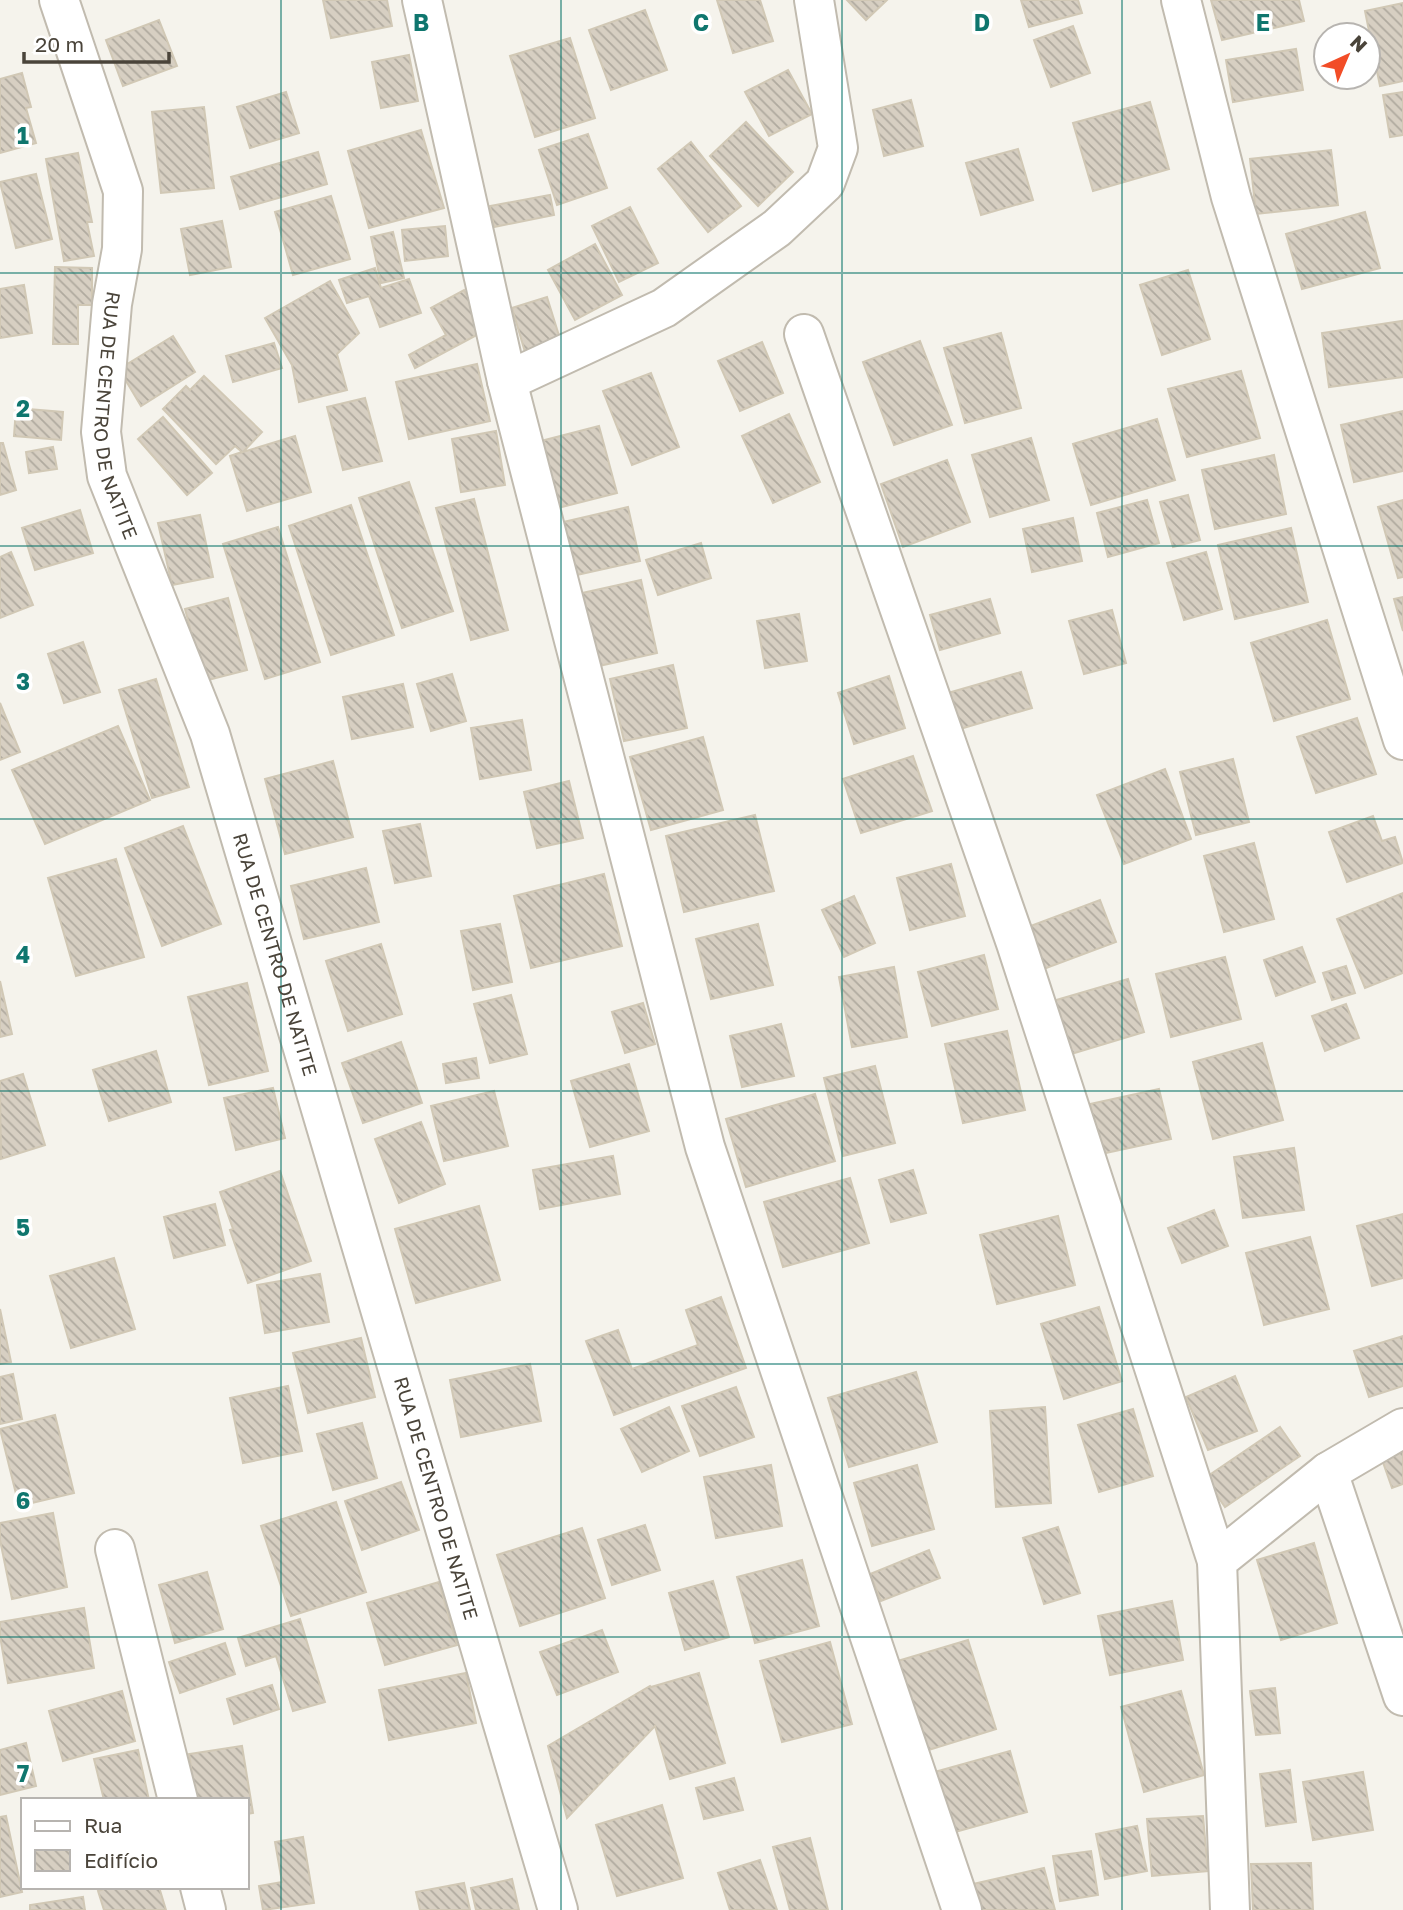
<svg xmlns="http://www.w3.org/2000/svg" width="1403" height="1910" viewBox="0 0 1403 1910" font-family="'Golos Text',sans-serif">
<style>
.building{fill:url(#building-back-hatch);stroke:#d1c8b5;stroke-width:2}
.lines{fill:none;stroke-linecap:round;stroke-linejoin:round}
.minor-casing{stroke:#c1bbaf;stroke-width:42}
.minor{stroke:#fff;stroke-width:38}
.grid{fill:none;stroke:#0f766e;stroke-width:2;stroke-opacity:0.55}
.labels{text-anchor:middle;stroke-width:7;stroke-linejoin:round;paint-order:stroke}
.street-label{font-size:19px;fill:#4a443a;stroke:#fff}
.grid-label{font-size:23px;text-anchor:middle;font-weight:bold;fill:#0f766e;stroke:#fff;stroke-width:7;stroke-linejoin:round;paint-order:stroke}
</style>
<defs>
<pattern id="building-back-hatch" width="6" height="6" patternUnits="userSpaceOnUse" patternTransform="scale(1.75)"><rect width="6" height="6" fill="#d7cfc2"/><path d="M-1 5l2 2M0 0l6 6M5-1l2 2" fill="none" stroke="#b0aa9f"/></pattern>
</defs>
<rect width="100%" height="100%" fill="#f5f3ec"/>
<g class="building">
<polygon points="323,0 387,0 392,26 331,38"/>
<polygon points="717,0 760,0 773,41 733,53"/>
<polygon points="847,0 887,0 866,20"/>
<polygon points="1021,0 1078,0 1082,13 1029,27"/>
<polygon points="1211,0 1299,0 1304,21 1222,40"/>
<polygon points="1403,3 1403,81 1380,86 1365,11"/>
<polygon points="645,10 667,70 611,90 589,30"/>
<polygon points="159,20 177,66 123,86 106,40"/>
<polygon points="1073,26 1090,73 1051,87 1034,40"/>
<polygon points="570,38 595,118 535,137 510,56"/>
<polygon points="1296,49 1303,90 1233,102 1226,60"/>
<polygon points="409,55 418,101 381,108 372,62"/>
<polygon points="788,70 812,114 769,136 745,92"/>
<polygon points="22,73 31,107 26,108 36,143 0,153 0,79"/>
<polygon points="286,92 299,133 250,148 237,107"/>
<polygon points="1403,92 1403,135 1390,137 1383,95"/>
<polygon points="911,100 923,146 884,156 873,110"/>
<polygon points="1150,102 1169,169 1093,191 1073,123"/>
<polygon points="204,107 214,188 161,193 152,112"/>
<polygon points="746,122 793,172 758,206 710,156"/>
<polygon points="421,130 444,208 369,228 348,151"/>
<polygon points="588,134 607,188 557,205 539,150"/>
<polygon points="691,142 741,206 708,232 658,169"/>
<polygon points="1018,149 1033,200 981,215 966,163"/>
<polygon points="1331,150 1338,205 1256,214 1250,159"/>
<polygon points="318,152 327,184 240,209 231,177"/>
<polygon points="78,153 92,222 87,222 94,256 64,261 46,159"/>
<polygon points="36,174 52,239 16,248 0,182"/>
<polygon points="550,195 554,215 494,227 490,206"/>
<polygon points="331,196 350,259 293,275 275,212"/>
<polygon points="630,207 658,263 619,282 592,226"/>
<polygon points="1365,212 1380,268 1302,289 1286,234"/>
<polygon points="222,221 231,267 190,275 181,229"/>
<polygon points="445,226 448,256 405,261 402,230"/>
<polygon points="393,232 404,278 381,283 371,237"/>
<polygon points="595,244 622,295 575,320 548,270"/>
<polygon points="55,267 92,268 92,305 78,305 78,344 53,344"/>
<polygon points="375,268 381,288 409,279 421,313 380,327 369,296 347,303 339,280"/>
<polygon points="1188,270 1210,339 1162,355 1140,285"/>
<polygon points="330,281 359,333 337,354 347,390 299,402 292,365 265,318"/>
<polygon points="24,285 32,333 0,338 0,289"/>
<polygon points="464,290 486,330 415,368 409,355 446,335 431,308"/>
<polygon points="547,297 561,342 525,352 512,308"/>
<polygon points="1402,321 1403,377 1329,387 1322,333"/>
<polygon points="1001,333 1021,408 965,423 944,348"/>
<polygon points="173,336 195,372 141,406 119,369"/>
<polygon points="920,341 952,425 894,445 863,362"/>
<polygon points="762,342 783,393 740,411 718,361"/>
<polygon points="274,343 282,368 233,382 226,356"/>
<polygon points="477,364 490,421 409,439 396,382"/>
<polygon points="1241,371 1260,438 1187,457 1168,389"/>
<polygon points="651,373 679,447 632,465 603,391"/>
<polygon points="204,376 262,432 243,452 295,436 311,492 247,511 230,456 242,452 235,446 216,464 163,409 186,386 190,390"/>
<polygon points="365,398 382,461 343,470 327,407"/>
<polygon points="16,408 63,412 61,440 14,436"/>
<polygon points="1403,411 1403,471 1354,482 1341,425"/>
<polygon points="789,414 820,482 773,503 742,436"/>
<polygon points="163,417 212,473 187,495 138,439"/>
<polygon points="1157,419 1175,480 1091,505 1073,444"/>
<polygon points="599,426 617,493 554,509 537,442"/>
<polygon points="496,431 505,485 461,492 452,439"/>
<polygon points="1031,438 1049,500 990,517 972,455"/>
<polygon points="0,443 3,443 16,490 0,495"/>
<polygon points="53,447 57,469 29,473 26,452"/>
<polygon points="1274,455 1286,514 1215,529 1202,470"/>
<polygon points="947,460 970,522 903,547 881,484"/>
<polygon points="409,482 453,611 402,628 359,498"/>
<polygon points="1188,495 1200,540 1173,547 1160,502"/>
<polygon points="474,499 508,630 471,640 436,508"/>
<polygon points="1147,500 1159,543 1108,557 1097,513"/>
<polygon points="1403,500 1403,577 1398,578 1378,507"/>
<polygon points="351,505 394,635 331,655 289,526"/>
<polygon points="628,507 640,561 572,576 559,523"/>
<polygon points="80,510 93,553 35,570 22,528"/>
<polygon points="200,515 213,577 172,585 158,523"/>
<polygon points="1073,518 1082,561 1032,572 1023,529"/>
<polygon points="278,527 320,662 265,679 223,544"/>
<polygon points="1291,528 1308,602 1235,619 1218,545"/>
<polygon points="701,543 711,578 658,595 646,560"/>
<polygon points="11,552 33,605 0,618 0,557"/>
<polygon points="1206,552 1222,609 1184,620 1167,563"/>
<polygon points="641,580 657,653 599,666 582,593"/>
<polygon points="1403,597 1403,631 1394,599"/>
<polygon points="228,598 247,670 204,681 185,609"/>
<polygon points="990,599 1000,633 940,650 930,615"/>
<polygon points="1112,610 1126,663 1084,674 1069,621"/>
<polygon points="799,614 807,661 765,668 757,621"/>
<polygon points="1327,620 1350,699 1274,721 1251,643"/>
<polygon points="83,642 100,692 64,703 48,654"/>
<polygon points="673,665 687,728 624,741 610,679"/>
<polygon points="1021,672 1032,708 960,729 948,693"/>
<polygon points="452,674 466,721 431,731 417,684"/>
<polygon points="889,676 905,728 854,744 838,693"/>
<polygon points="156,679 189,787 152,798 119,690"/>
<polygon points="403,684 413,727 352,739 343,697"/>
<polygon points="0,703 20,752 0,760"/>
<polygon points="1357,718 1376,774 1316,793 1297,737"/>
<polygon points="522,720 531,770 480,779 471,728"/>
<polygon points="118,726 150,800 45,844 12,770"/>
<polygon points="703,737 723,810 651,830 630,757"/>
<polygon points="913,756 932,811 861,833 843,779"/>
<polygon points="1233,759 1249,822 1196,835 1180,772"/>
<polygon points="333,761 353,837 285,854 265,779"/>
<polygon points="1165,769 1191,839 1124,864 1097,795"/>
<polygon points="569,781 583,838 537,848 524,792"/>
<polygon points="755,815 774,891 684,912 666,836"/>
<polygon points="1373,816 1382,841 1395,837 1403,863 1347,882 1329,832"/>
<polygon points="420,824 431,876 395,883 383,831"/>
<polygon points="183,826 221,924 162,946 125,848"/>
<polygon points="1254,843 1274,919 1224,932 1204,856"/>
<polygon points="116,859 144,957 76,976 48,878"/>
<polygon points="951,864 965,916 910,930 897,878"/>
<polygon points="366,868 379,922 304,939 291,886"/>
<polygon points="604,874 622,946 531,968 514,896"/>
<polygon points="1403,893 1403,973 1365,988 1337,919"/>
<polygon points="854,896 875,943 844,957 822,910"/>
<polygon points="1100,900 1116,942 1041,970 1025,928"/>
<polygon points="500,924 512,982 473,990 461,931"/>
<polygon points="758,924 773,985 711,999 696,939"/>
<polygon points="381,944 402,1014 348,1031 326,961"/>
<polygon points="1302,947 1315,982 1276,996 1264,960"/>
<polygon points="984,955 998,1009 932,1026 918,972"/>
<polygon points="1225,957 1241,1019 1171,1037 1156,974"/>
<polygon points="1346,966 1355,993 1332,1000 1323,973"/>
<polygon points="894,967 907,1037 852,1047 839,977"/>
<polygon points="1128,979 1144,1032 1068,1055 1053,1001"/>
<polygon points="0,981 12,1034 0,1037"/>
<polygon points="247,983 268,1071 209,1085 188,997"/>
<polygon points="511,995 527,1054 490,1063 474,1004"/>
<polygon points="643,1003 655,1044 625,1053 612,1012"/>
<polygon points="1346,1004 1359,1038 1325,1051 1312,1016"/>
<polygon points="781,1024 794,1076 742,1087 730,1036"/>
<polygon points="1007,1031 1025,1110 963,1123 945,1044"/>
<polygon points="401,1042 422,1103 363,1123 342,1063"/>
<polygon points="1262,1043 1283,1120 1213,1139 1193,1062"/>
<polygon points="156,1051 171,1102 109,1121 93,1070"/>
<polygon points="476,1058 479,1078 446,1083 443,1064"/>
<polygon points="629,1064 649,1131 590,1147 571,1081"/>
<polygon points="875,1066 895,1143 843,1156 824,1078"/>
<polygon points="23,1074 45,1145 1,1159 0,1081"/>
<polygon points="273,1088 285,1138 236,1150 224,1098"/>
<polygon points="1159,1089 1171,1139 1101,1154 1090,1104"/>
<polygon points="494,1091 508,1146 444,1161 431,1106"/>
<polygon points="815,1094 835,1161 746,1187 726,1119"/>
<polygon points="421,1122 445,1184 399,1203 375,1139"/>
<polygon points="1294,1148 1304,1210 1243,1218 1234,1157"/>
<polygon points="613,1156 620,1194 540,1209 533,1170"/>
<polygon points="913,1170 926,1213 891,1222 879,1180"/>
<polygon points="280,1171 311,1261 248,1283 230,1230 233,1229 220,1192"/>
<polygon points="850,1178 869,1243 783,1267 764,1202"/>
<polygon points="215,1204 225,1245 174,1258 164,1217"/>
<polygon points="479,1206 500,1280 416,1303 395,1229"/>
<polygon points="1214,1210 1228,1246 1182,1263 1168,1228"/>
<polygon points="1403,1214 1403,1278 1372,1286 1357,1226"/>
<polygon points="1058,1216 1075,1285 997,1304 980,1235"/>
<polygon points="1310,1237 1329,1309 1264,1325 1246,1253"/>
<polygon points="114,1258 135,1329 71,1348 50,1276"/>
<polygon points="320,1274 329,1322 265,1333 257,1285"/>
<polygon points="721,1297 746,1368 614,1415 586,1341 618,1330 632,1369 698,1345 686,1310"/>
<polygon points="1099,1307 1122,1381 1064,1399 1041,1324"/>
<polygon points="0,1309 11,1362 0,1364"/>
<polygon points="1403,1336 1403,1386 1369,1397 1354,1351"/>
<polygon points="361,1338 375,1397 308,1413 293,1353"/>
<polygon points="530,1364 541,1421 461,1437 450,1380"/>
<polygon points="916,1372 937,1442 849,1467 828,1398"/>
<polygon points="13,1374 22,1419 0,1424 0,1377"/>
<polygon points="1235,1376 1257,1431 1208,1450 1186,1397"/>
<polygon points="288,1386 302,1451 243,1463 230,1398"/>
<polygon points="736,1387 754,1437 700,1456 682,1406"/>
<polygon points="669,1407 689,1451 642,1472 621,1429"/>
<polygon points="1045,1407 1051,1503 996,1507 990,1411"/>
<polygon points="1133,1409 1153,1476 1099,1492 1078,1425"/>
<polygon points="55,1415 74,1493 19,1506 0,1429"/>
<polygon points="362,1423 377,1478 333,1490 317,1434"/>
<polygon points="1280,1427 1300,1456 1225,1507 1205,1478"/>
<polygon points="1403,1443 1403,1484 1392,1488 1379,1451"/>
<polygon points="771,1465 782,1526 716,1538 704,1477"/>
<polygon points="917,1465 934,1529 872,1546 854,1483"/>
<polygon points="401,1482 419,1530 362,1550 345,1501"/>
<polygon points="336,1502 366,1592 291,1616 261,1526"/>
<polygon points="53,1513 67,1587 12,1599 0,1540 0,1523"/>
<polygon points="645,1525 660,1570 612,1585 598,1540"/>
<polygon points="1058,1527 1080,1593 1044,1604 1023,1538"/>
<polygon points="582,1528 605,1598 520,1626 497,1555"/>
<polygon points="1314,1543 1337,1623 1281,1640 1257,1560"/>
<polygon points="929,1550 940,1578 881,1601 870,1574"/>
<polygon points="802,1560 819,1626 755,1643 737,1577"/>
<polygon points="207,1572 223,1629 175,1643 159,1585"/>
<polygon points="713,1581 729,1637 685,1650 669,1593"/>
<polygon points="439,1582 457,1645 385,1665 367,1603"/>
<polygon points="1172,1601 1183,1660 1110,1675 1098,1616"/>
<polygon points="84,1608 94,1668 8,1683 0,1636 0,1622"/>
<polygon points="300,1619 325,1702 293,1711 276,1656 246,1666 238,1638"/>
<polygon points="602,1630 618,1672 557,1695 540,1652"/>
<polygon points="968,1640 996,1729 919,1753 891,1663"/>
<polygon points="830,1642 852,1724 782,1742 760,1661"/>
<polygon points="225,1643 235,1674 180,1693 169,1662"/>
<polygon points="466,1673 476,1723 389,1740 379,1690"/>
<polygon points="699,1673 725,1763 670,1779 655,1726 567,1818 548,1746 650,1686 651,1687"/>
<polygon points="272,1685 279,1709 234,1724 227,1699"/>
<polygon points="1275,1688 1280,1733 1256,1735 1250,1691"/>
<polygon points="122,1691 135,1741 63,1761 49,1711"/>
<polygon points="1181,1691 1204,1775 1144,1792 1121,1707"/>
<polygon points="26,1743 36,1786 0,1795 0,1750"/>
<polygon points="242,1746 253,1813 247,1814 247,1800 196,1800 189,1754"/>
<polygon points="138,1750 149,1800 104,1800 94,1759"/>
<polygon points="1010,1751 1027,1812 948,1834 931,1773"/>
<polygon points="1290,1770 1296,1822 1266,1826 1260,1774"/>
<polygon points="1363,1772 1373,1830 1313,1840 1303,1782"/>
<polygon points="734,1778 743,1810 704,1819 696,1788"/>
<polygon points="662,1805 683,1878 617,1896 596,1825"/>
<polygon points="6,1816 22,1892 0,1897 0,1817"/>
<polygon points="1203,1816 1208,1871 1152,1876 1147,1819"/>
<polygon points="1137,1826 1147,1871 1105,1879 1096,1834"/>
<polygon points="303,1837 314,1903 263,1910 259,1886 282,1882 275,1842"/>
<polygon points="810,1838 828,1910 790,1910 773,1847"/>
<polygon points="1091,1851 1098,1895 1060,1901 1053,1856"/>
<polygon points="760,1860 777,1910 730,1910 718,1873"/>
<polygon points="1311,1863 1313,1910 1253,1910 1251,1864"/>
<polygon points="1044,1868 1055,1910 980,1910 973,1884"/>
<polygon points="512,1879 519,1910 476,1910 471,1888"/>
<polygon points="464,1883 470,1910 420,1910 416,1892"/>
<polygon points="110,1887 159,1887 166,1910 104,1910 98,1891"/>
<polygon points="83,1897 85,1910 30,1910 30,1905"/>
</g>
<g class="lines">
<g class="minor-casing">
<g id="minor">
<path id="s1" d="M 59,0 L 123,191 L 122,249 L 112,304 L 101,432 L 107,476 L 210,734 L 558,1910"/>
<polyline points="422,0 507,381 705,1147 962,1910"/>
<polyline points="1181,0 1231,197 1403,740"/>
<polyline points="804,334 1016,943 1217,1561"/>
<polyline points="507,381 664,308 777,228 825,183 838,148 814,0"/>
<polyline points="1328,1472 1403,1696"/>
<polyline points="115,1549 178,1800"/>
<polyline points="200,1887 206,1910"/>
<polyline points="1230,1910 1217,1561 1328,1472 1403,1428"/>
</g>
</g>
<use href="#minor" class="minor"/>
</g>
<path class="grid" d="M 281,0 L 281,1910M 561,0 L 561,1910M 842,0 L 842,1910M 1122,0 L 1122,1910M 0,273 L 1403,273M 0,546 L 1403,546M 0,819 L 1403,819M 0,1091 L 1403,1091M 0,1364 L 1403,1364M 0,1637 L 1403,1637"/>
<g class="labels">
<g class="street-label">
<text dy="7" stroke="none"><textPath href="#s1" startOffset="429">RUA DE CENTRO DE NATITE</textPath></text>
<text dy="7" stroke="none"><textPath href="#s1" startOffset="996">RUA DE CENTRO DE NATITE</textPath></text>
<text dy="7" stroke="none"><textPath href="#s1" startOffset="1563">RUA DE CENTRO DE NATITE</textPath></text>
</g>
</g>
<g class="grid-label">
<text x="421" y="31">B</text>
<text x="701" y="31">C</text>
<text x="982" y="31">D</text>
<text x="1263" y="31">E</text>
<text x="23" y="144">1</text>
<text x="23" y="417">2</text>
<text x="23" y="690">3</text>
<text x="23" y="963">4</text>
<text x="23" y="1236">5</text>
<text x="23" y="1509">6</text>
<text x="23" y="1782">7</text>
</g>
<rect x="21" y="1798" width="228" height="91" fill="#ffffff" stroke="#b7b4b0" stroke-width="2"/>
<rect x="35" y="1821" width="35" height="10" fill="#ffffff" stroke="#b7b4b0" stroke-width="2"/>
<text x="84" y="1833" font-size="21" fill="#4a443a">Rua</text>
<rect x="35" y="1850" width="35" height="21" fill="url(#building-back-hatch)" stroke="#b7b4b0" stroke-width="2"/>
<text x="84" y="1868" font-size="21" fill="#4a443a">Edifício</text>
<g transform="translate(1347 56) rotate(44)"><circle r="33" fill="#ffffff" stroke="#b7b4b0" stroke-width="2"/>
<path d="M0-5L12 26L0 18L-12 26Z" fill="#f24d27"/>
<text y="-10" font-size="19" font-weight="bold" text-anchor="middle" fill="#4a443a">N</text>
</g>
<path d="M24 52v10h145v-10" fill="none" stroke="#4a443a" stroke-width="3.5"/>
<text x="35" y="52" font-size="21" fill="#4a443a" stroke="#ffffff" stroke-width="5" paint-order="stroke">20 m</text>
</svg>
